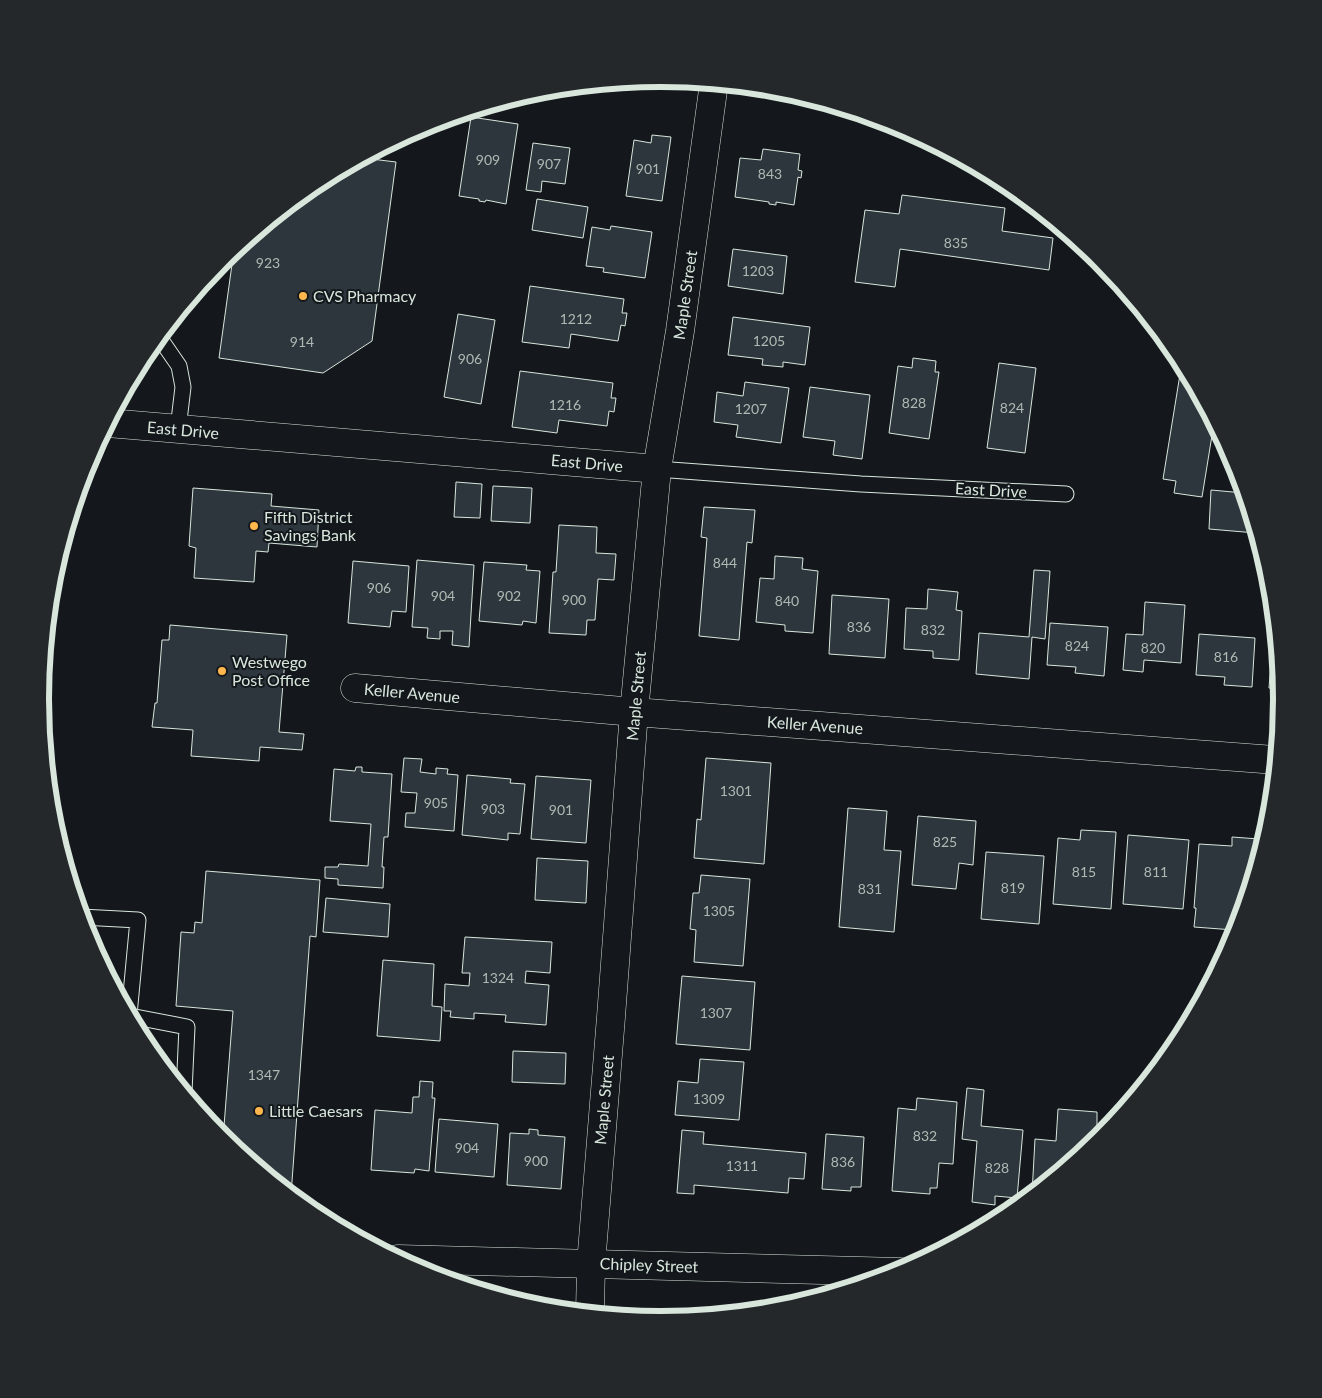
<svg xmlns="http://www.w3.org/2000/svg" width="1322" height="1398" viewBox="0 0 1322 1398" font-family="Lato,sans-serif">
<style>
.building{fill:#2c363c;stroke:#d8e6dc}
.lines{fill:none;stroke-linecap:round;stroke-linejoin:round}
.service-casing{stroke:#d8e6dc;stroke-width:17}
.minor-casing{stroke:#d8e6dc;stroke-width:29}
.service{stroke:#14181c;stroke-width:15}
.minor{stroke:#14181c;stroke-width:28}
.poi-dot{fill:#ffb74d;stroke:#14181c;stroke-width:2}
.labels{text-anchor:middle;stroke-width:4;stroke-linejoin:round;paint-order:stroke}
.number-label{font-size:14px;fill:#adbab4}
.street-label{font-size:16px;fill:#d8e6dc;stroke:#14181c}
.poi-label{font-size:16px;fill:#d8e6dc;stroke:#14181c;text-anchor:start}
.rim{fill:none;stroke:#d8e6dc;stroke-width:6}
</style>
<rect width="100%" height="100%" fill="#14181c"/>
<g class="building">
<polygon points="471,117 518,124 506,204 486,200 485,202 479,201 479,199 459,196"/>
<polygon points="652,135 671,137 662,201 626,196 634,140 651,143"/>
<polygon points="533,143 570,148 565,184 542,181 541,192 526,190"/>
<polygon points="763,149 800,154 798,170 802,171 801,178 798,177 794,205 776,202 776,205 769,204 769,202 735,197 740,158 761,160"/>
<polygon points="363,158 396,162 372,341 323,373 219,358 234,250 316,183"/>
<polygon points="902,195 1005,208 1002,231 1053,238 1049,270 900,249 895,287 855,282 865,210 899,214"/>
<polygon points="537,199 588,207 583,238 532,230"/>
<polygon points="611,226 652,232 645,278 603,272 604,268 586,266 592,227 610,230"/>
<polygon points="733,249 787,256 783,294 728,286"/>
<polygon points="1108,269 1120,285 1106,282"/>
<polygon points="530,286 624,299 622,313 627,313 625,326 621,325 618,341 571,334 569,348 522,342"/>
<polygon points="458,314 495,320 481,404 444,397"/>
<polygon points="733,317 810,327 805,365 783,362 783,367 762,365 763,359 728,355"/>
<polygon points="913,358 936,361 935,372 939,372 929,439 889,433 898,366 912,368"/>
<polygon points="1182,362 1214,423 1202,497 1174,493 1176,481 1163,479"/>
<polygon points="999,363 1036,368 1025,453 987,448"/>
<polygon points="520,371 613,383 611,398 616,398 614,412 609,411 607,426 559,420 557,433 512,427"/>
<polygon points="745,382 789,388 781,443 736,437 738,425 714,422 717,392 743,396"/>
<polygon points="810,387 870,395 862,459 833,455 835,441 803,437"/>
<polygon points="456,482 482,484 480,518 454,517"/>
<polygon points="493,486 532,488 530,523 491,521"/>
<polygon points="193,488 272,494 271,506 319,510 317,547 269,543 268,552 256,551 254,582 194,578 196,548 189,546"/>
<polygon points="1211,490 1244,493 1256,533 1209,529"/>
<polygon points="704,507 755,510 752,543 747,542 739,640 699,636 707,538 701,537"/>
<polygon points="559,525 597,527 596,553 616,554 614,580 598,579 595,620 587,620 586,635 549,633 553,572 556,572"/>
<polygon points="775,556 803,558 802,569 818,571 813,633 785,631 785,625 756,622 760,578 774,579"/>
<polygon points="417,560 474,565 469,647 452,645 453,631 440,631 440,639 427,638 428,628 412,627"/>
<polygon points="353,561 409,566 406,612 392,611 390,627 348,623"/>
<polygon points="484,562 527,565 526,570 540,571 536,623 523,621 522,625 479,621"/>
<polygon points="1034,570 1050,571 1045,639 1032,637 1029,679 976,674 979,633 1029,637"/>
<polygon points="928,589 958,592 956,610 962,611 959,660 933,658 933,651 904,649 906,608 927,609"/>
<polygon points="832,595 889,599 885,658 829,654"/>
<polygon points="1145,602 1185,605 1181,663 1144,660 1143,672 1123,670 1126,634 1143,635"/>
<polygon points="1050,623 1108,627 1104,676 1075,673 1076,667 1047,665"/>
<polygon points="170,625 287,635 279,732 304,734 302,750 260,747 259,761 191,756 193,730 152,727 155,703 157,703 162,640 169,640"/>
<polygon points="1199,634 1255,638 1252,687 1224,685 1225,677 1196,675"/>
<polygon points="1272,648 1277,649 1281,689 1269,688"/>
<polygon points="404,758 422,759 420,772 436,774 436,768 448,769 447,774 458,775 454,831 405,827 406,813 415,813 417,793 401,792"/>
<polygon points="706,758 771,763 764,864 694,858 697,819 701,820"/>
<polygon points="356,767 362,767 362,772 392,774 388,837 384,837 382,867 384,867 383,888 338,885 338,879 325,878 325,867 338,867 339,864 368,866 371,824 330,821 334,769 355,771"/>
<polygon points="467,775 511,779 510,783 525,784 520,834 508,833 508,840 462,835"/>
<polygon points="536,776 591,780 586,843 531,839"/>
<polygon points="848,808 887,811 884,850 901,851 894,932 839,927"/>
<polygon points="918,816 976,821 973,865 959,863 956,889 912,885"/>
<polygon points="1081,830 1116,832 1111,909 1053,904 1058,838 1080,840"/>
<polygon points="1128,835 1189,840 1183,909 1123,904"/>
<polygon points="1232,837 1259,839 1257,863 1242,911 1235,911 1234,930 1194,927 1196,908 1194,908 1199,844 1232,846"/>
<polygon points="986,852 1044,856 1039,924 981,919"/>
<polygon points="537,858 588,861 586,903 535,900"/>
<polygon points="206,871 320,880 316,937 310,936 291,1195 223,1139 233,1011 176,1006 181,932 194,933 195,922 202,923"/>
<polygon points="701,875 750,879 743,966 694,962 696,930 690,929 693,893 699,893"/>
<polygon points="326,898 390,904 388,937 323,932"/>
<polygon points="465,937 552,942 550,973 526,971 525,983 549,985 546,1025 505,1022 506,1015 474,1013 474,1019 450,1017 451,1011 444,1011 445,984 469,986 470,973 462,973"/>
<polygon points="383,960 434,964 432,1006 442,1007 440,1041 377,1036"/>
<polygon points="682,976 755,982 750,1050 676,1044"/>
<polygon points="513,1051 566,1053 565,1084 512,1082"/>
<polygon points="700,1059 744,1062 739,1120 675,1115 678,1081 698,1083"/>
<polygon points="420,1081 433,1082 432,1098 435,1098 429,1171 415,1169 414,1173 371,1170 375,1110 412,1113 413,1097 419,1097"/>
<polygon points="967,1088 984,1090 981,1126 1023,1130 1017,1198 995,1196 995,1205 972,1202 977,1141 962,1139"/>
<polygon points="917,1098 957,1102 953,1164 939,1163 937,1188 930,1188 930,1194 892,1191 898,1108 916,1110"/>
<polygon points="1058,1109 1097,1112 1097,1141 1032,1194 1035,1139 1056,1141"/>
<polygon points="439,1119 498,1124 494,1177 435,1172"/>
<polygon points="529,1129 538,1130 538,1135 565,1137 561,1189 507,1185 510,1133 529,1134"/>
<polygon points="682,1130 704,1132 703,1144 806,1153 804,1179 789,1178 788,1193 694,1185 694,1194 677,1193"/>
<polygon points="826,1134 864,1137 861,1187 851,1187 851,1191 822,1189"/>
</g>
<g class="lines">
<g class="service-casing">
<g id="service">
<polyline points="159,337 179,366 183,387 178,429"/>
<polyline points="657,469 861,484 1066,494"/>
<polyline points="81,917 138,920 129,1015"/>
<polyline points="130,1016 187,1027 184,1092"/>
</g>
</g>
<g class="minor-casing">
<g id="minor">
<polyline points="108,423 657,469"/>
<polyline points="355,688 634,712 1276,760"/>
<polyline points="398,1259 900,1272"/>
<polyline points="590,1313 591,1264 611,1017 634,712 657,469 680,331 714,83"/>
</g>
</g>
<use href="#service" class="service"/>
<use href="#minor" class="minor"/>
</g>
<g class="poi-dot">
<circle cx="303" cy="296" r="5"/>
<circle cx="254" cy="526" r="5"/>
<circle cx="222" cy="671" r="5"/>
<circle cx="259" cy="1111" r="5"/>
</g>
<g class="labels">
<g class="number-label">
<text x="488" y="165">909</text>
<text x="549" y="169">907</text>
<text x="648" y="174">901</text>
<text x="770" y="179">843</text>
<text x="956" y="248">835</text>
<text x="268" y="268">923</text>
<text x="758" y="276">1203</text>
<text x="576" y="324">1212</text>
<text x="769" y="346">1205</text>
<text x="302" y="347">914</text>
<text x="470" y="364">906</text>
<text x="914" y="408">828</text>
<text x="565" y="410">1216</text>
<text x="1012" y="413">824</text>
<text x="751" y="414">1207</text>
<text x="725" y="568">844</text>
<text x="379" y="593">906</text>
<text x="443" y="601">904</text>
<text x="509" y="601">902</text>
<text x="574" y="605">900</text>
<text x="787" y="606">840</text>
<text x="859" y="632">836</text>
<text x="933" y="635">832</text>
<text x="1077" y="651">824</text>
<text x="1153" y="653">820</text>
<text x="1226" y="662">816</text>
<text x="736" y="796">1301</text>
<text x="436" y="808">905</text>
<text x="493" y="814">903</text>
<text x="561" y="815">901</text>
<text x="945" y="847">825</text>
<text x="1084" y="877">815</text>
<text x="1156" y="877">811</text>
<text x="1013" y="893">819</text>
<text x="870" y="894">831</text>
<text x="719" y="916">1305</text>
<text x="498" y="983">1324</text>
<text x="716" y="1018">1307</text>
<text x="264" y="1080">1347</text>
<text x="709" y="1104">1309</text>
<text x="925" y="1141">832</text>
<text x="467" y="1153">904</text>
<text x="536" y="1166">900</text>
<text x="843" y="1167">836</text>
<text x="742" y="1171">1311</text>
<text x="997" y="1173">828</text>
</g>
<g class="street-label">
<text transform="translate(685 295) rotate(-82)" y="6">Maple Street</text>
<text transform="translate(183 430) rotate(5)" y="6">East Drive</text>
<text transform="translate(587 463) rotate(5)" y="6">East Drive</text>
<text transform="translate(991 490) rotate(3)" y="6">East Drive</text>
<text transform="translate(412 693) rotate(5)" y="6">Keller Avenue</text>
<text transform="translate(636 696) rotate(-85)" y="6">Maple Street</text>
<text transform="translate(815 725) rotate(4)" y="6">Keller Avenue</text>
<text transform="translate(604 1100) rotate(-85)" y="6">Maple Street</text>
<text transform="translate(649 1265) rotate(2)" y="6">Chipley Street</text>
</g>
<g class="poi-label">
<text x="313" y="302">CVS Pharmacy</text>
<text x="264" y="523">Fifth District<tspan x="264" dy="18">Savings Bank</tspan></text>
<text x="232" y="668">Westwego<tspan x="232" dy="18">Post Office</tspan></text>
<text x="269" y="1117">Little Caesars</text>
</g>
</g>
<path d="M0 0H1322V1398H0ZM49 699a612 612 0 1 1 1224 0a612 612 0 1 1-1224 0Z" fill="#24282b" fill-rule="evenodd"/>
<path class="rim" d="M49 699a612 612 0 1 1 1224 0a612 612 0 1 1-1224 0Z"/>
</svg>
